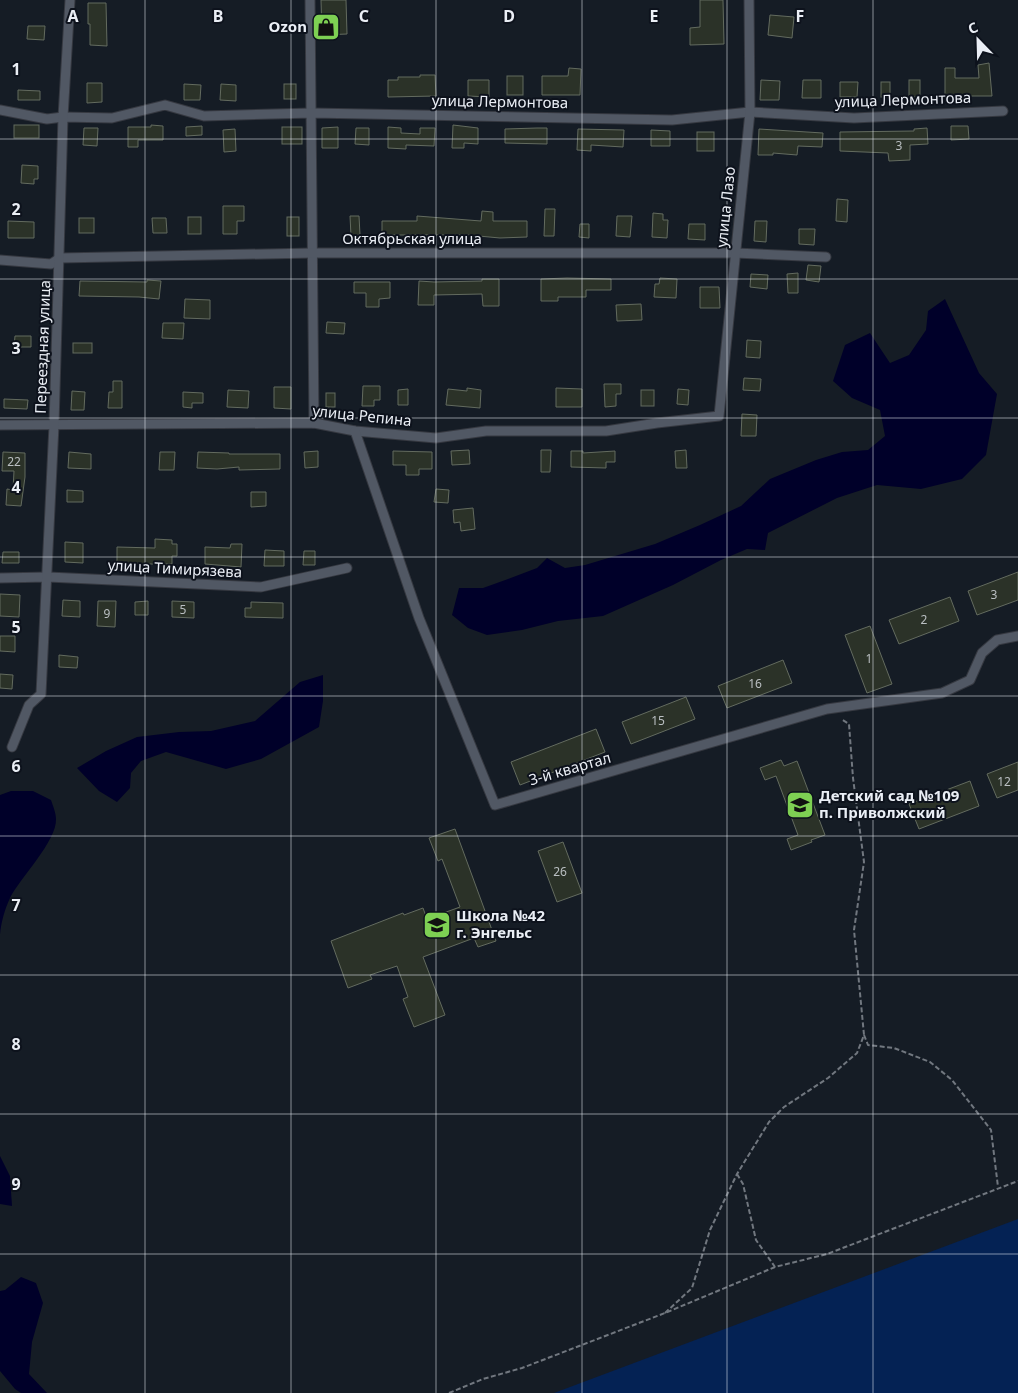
<svg xmlns="http://www.w3.org/2000/svg" width="1018" height="1393" viewBox="0 0 1018 1393" font-family="'Noto Sans',sans-serif">
<style>
.green{fill:#042254}
.water{fill:#000029}
.building{fill:#2b3228;stroke:#636b5f}
.lines{fill:none;stroke-linecap:round;stroke-linejoin:round}
.street-casing{stroke:#363941;stroke-width:11}
.path{stroke:#71777f;stroke-width:2;stroke-dasharray:5 2.5;stroke-linecap:butt}
.street{stroke:#515864;stroke-width:9}
.grid{fill:none;stroke:#eaeef5;stroke-width:1;stroke-opacity:0.55}
.labels{text-anchor:middle;stroke-width:4;stroke-linejoin:round;paint-order:stroke}
.number-label{font-size:12px;fill:#babfc2}
.poi-label{font-size:15px;font-weight:bold;fill:#eaeef5;stroke:#0d121c;text-anchor:start}
.street-label{font-size:15px;fill:#eaeef5;stroke:#0d121c}
.grid-label{font-size:16px;text-anchor:middle;font-weight:bold;fill:#eaeef5;stroke:#0d121c;stroke-width:4;stroke-linejoin:round;paint-order:stroke}
</style>
<rect width="100%" height="100%" fill="#151c25"/>
<polygon class="green" points="1018,1219 1018,1393 554,1393"/>
<g class="water">
<polygon points="945,299 979,373 997,394 986,455 962,479 921,489 877,485 837,498 768,533 765,550 747,549 721,560 673,585 603,616 558,621 522,630 487,635 468,628 452,615 459,588 483,588 508,579 537,568 547,558 565,568 585,565 655,544 700,525 741,506 770,479 816,460 842,452 868,450 885,436 880,410 852,398 833,381 845,345 870,333 890,363 909,355 926,330 928,311"/>
<polygon points="323,675 323,701 319,727 261,759 226,769 166,752 141,761 131,773 130,788 117,802 99,791 77,768 106,751 137,737 179,732 211,731 255,721 300,682"/>
<path d="M 11,791 L 33,791 L 51,800 C 53,806 56,813 56,819 C 57,841 20,878 10,898 C 5,909 1,922 0,935 L 0,795 Z"/>
<polygon points="0,1156 10,1176 12,1206 0,1204"/>
<polygon points="21,1277 36,1283 43,1303 32,1342 29,1374 47,1393 21,1393 15,1389 0,1371 0,1291 5,1290"/>
</g>
<g class="building">
<polygon points="321,0 346,0 347,34 322,35"/>
<polygon points="700,0 723,0 724,44 690,45 690,28 700,27"/>
<polygon points="88,3 106,3 107,46 90,45 90,24 88,24"/>
<polygon points="770,15 794,17 792,38 768,35"/>
<polygon points="28,26 45,26 44,40 27,39"/>
<polygon points="989,63 992,96 945,96 945,68 955,68 955,78 979,78 978,65"/>
<polygon points="569,68 581,69 580,95 542,95 542,76 568,76"/>
<polygon points="420,75 435,75 436,96 388,97 388,80 398,80 398,77 420,77"/>
<rect x="507" y="76" width="16" height="19"/>
<polygon points="468,80 489,80 489,97 468,96"/>
<polygon points="761,80 780,81 779,100 760,100"/>
<polygon points="803,80 821,80 821,98 802,98"/>
<rect x="909" y="80" width="11" height="17"/>
<polygon points="840,82 858,82 857,97 840,97"/>
<rect x="881" y="82" width="9" height="15"/>
<polygon points="87,83 102,83 102,102 87,103"/>
<polygon points="184,84 201,85 200,100 184,100"/>
<polygon points="221,84 236,85 236,101 220,100"/>
<rect x="284" y="84" width="12" height="15"/>
<polygon points="18,90 40,91 40,100 18,100"/>
<rect x="14" y="125" width="25" height="13"/>
<polygon points="151,125 163,126 163,140 138,140 138,147 128,147 128,127 151,127"/>
<polygon points="453,125 478,128 478,144 464,143 464,148 452,148"/>
<polygon points="202,126 202,135 186,136 186,127"/>
<polygon points="951,126 968,126 969,139 951,140"/>
<rect x="282" y="127" width="20" height="17"/>
<polygon points="338,127 338,148 322,148 322,128"/>
<polygon points="388,127 401,128 401,133 420,134 420,128 435,128 434,146 406,145 406,149 388,148"/>
<polygon points="84,128 98,128 97,146 83,145"/>
<polygon points="356,128 369,128 369,145 355,144"/>
<polygon points="537,128 547,128 547,144 505,143 505,129"/>
<polygon points="927,128 928,144 910,145 910,160 889,161 888,153 840,151 840,132 914,131 914,129"/>
<polygon points="235,129 236,151 224,152 223,130"/>
<polygon points="578,129 624,130 623,147 591,145 591,151 577,150"/>
<polygon points="759,129 823,133 822,147 798,146 797,155 773,153 773,155 758,155"/>
<polygon points="651,130 670,131 670,146 651,146"/>
<rect x="697" y="132" width="17" height="19"/>
<polygon points="22,165 38,166 38,179 34,179 34,184 21,183"/>
<polygon points="837,199 848,200 847,222 836,221"/>
<polygon points="223,206 244,206 244,221 237,221 237,234 223,234"/>
<polygon points="545,209 555,209 554,236 544,236"/>
<polygon points="482,211 493,212 493,221 527,221 527,237 500,238 468,235 382,235 382,221 417,221 417,216 481,221"/>
<polygon points="653,213 663,214 663,220 668,220 667,238 652,237"/>
<polygon points="350,216 359,216 360,235 351,236"/>
<polygon points="617,216 632,216 630,237 616,236"/>
<rect x="188" y="217" width="13" height="17"/>
<rect x="287" y="217" width="12" height="19"/>
<rect x="79" y="218" width="15" height="15"/>
<polygon points="152,218 166,218 167,233 153,233"/>
<polygon points="8,221 34,222 34,238 8,238"/>
<polygon points="755,221 767,221 766,242 754,241"/>
<polygon points="580,224 589,224 589,238 579,237"/>
<polygon points="689,224 705,224 705,240 688,239"/>
<polygon points="799,229 815,229 814,245 799,244"/>
<polygon points="808,265 821,266 819,282 806,280"/>
<polygon points="798,273 798,293 788,293 787,274"/>
<polygon points="751,274 768,275 767,289 750,287"/>
<polygon points="567,278 611,279 611,290 586,290 586,297 558,297 558,301 541,301 541,279"/>
<polygon points="660,278 677,279 676,298 654,297 655,284 659,284"/>
<polygon points="482,279 499,279 499,306 483,306 482,294 434,295 434,305 418,305 419,281 434,282 482,281"/>
<polygon points="147,280 161,281 159,299 139,297 79,296 80,281 147,282"/>
<polygon points="354,282 390,282 390,298 379,299 379,307 366,307 366,293 354,293"/>
<polygon points="700,287 719,287 720,308 700,308"/>
<polygon points="185,299 210,300 210,319 184,318"/>
<polygon points="641,304 642,320 617,321 616,305"/>
<polygon points="327,322 345,323 344,334 326,333"/>
<polygon points="163,323 184,323 183,339 162,338"/>
<polygon points="15,336 31,336 31,347 14,347"/>
<polygon points="747,340 761,341 760,358 746,357"/>
<rect x="73" y="343" width="19" height="10"/>
<polygon points="744,378 761,379 760,391 743,390"/>
<polygon points="113,381 122,381 122,408 108,408 109,392 113,392"/>
<polygon points="604,384 621,384 621,394 616,394 616,406 605,407"/>
<polygon points="363,386 380,386 380,400 374,400 374,406 362,406"/>
<polygon points="274,387 291,387 291,409 274,408"/>
<polygon points="467,388 481,390 480,408 446,405 448,389 467,391"/>
<polygon points="556,388 582,389 582,407 556,407"/>
<polygon points="408,389 408,405 398,405 398,390"/>
<polygon points="678,389 689,390 688,405 677,404"/>
<polygon points="228,390 249,391 248,408 227,407"/>
<rect x="641" y="390" width="13" height="16"/>
<polygon points="72,391 85,392 84,410 71,410"/>
<polygon points="183,392 203,393 203,403 192,403 192,408 183,407"/>
<rect x="326" y="393" width="9" height="14"/>
<polygon points="4,399 28,400 27,409 4,408"/>
<polygon points="742,414 757,415 756,436 741,436"/>
<polygon points="469,450 470,464 452,465 451,451"/>
<polygon points="541,450 551,450 550,472 541,472"/>
<polygon points="686,450 687,468 676,468 675,451"/>
<polygon points="318,451 318,467 305,468 304,452"/>
<polygon points="393,451 432,452 432,469 419,469 419,475 406,475 406,465 393,465"/>
<polygon points="571,451 583,451 583,453 615,451 615,462 606,462 606,468 571,467"/>
<polygon points="3,452 25,453 25,477 21,506 6,505 7,489 13,490 14,471 2,471"/>
<polygon points="69,452 91,454 91,469 68,468"/>
<polygon points="160,452 175,452 174,470 159,470"/>
<polygon points="198,452 229,453 229,454 280,454 280,469 239,470 239,467 217,469 197,468"/>
<polygon points="436,489 449,490 448,503 434,502"/>
<polygon points="67,490 83,491 83,502 67,502"/>
<polygon points="251,492 266,492 266,506 251,507"/>
<polygon points="473,508 475,529 461,531 460,522 454,523 453,510"/>
<polygon points="155,539 172,540 172,544 177,544 177,556 172,556 172,564 117,564 117,547 155,548"/>
<polygon points="65,542 83,543 83,563 65,562"/>
<polygon points="231,544 242,544 241,567 205,564 205,547 230,548"/>
<polygon points="265,550 284,551 284,566 264,566"/>
<polygon points="304,551 315,551 315,565 303,565"/>
<polygon points="3,552 19,552 19,563 2,563"/>
<polygon points="1018,572 1018,600 977,615 968,591"/>
<polygon points="0,594 20,595 19,617 0,616"/>
<polygon points="950,597 959,621 899,644 889,620"/>
<polygon points="63,600 80,601 80,617 62,616"/>
<polygon points="98,601 116,601 115,627 97,626"/>
<polygon points="148,601 148,615 135,615 135,602"/>
<polygon points="172,601 194,602 194,618 172,617"/>
<polygon points="251,602 283,603 283,618 245,617 245,608 251,608"/>
<polygon points="870,626 892,684 867,693 845,635"/>
<polygon points="0,636 15,636 15,652 0,651"/>
<polygon points="59,655 78,657 77,668 59,667"/>
<polygon points="783,660 792,683 727,708 718,686"/>
<polygon points="0,674 13,675 12,689 0,688"/>
<polygon points="686,697 695,719 631,744 622,722"/>
<polygon points="596,729 605,752 520,785 511,762"/>
<polygon points="781,760 784,766 797,761 825,835 811,840 812,842 791,850 787,839 798,835 776,776 765,780 760,768"/>
<polygon points="1018,762 1018,790 997,798 987,774"/>
<polygon points="970,781 979,806 919,829 909,804"/>
<polygon points="455,829 496,941 478,947 474,938 423,957 445,1015 414,1027 403,999 408,997 397,966 370,975 372,979 348,988 331,941 403,913 404,915 423,908 427,919 460,907 442,859 438,861 429,838"/>
<polygon points="563,842 582,893 557,902 538,851"/>
</g>
<g class="lines">
<g class="street-casing">
<g id="street">
<polyline points="310,0 314,423"/>
<polyline points="0,110 47,119 63,117 112,118 165,105 204,116 312,113 672,120 750,112 854,118 1003,111"/>
<polyline points="0,260 51,264 60,258 312,253 735,253 826,257"/>
<polyline points="0,425 314,423 355,431 436,438 486,431 606,431 657,423 719,416 750,112 749,0"/>
<polyline points="355,431 419,618 495,805 827,709 942,693 970,680 982,653 997,640 1018,636"/>
<polyline points="0,578 48,577 261,587 347,568"/>
<polyline points="12,747 29,705 41,694 54,425 63,117 70,0"/>
</g>
</g>
<g class="path">
<polyline points="864,1035 868,1045 894,1048 930,1062 952,1080 991,1130 998,1187"/>
<polyline points="737,1174 743,1184 756,1240 775,1267"/>
<polyline points="665,1313 692,1288 710,1230 737,1174 769,1122 784,1107 828,1078 857,1053 864,1035 854,930 864,862 853,778 849,724 841,719"/>
<polyline points="449,1393 483,1379 522,1368 665,1313 775,1267 827,1254 1018,1181"/>
</g>
<use href="#street" class="street"/>
</g>
<path class="grid" d="M 145,0 L 145,1393M 291,0 L 291,1393M 436,0 L 436,1393M 582,0 L 582,1393M 727,0 L 727,1393M 873,0 L 873,1393M 0,139 L 1018,139M 0,279 L 1018,279M 0,418 L 1018,418M 0,557 L 1018,557M 0,696 L 1018,696M 0,836 L 1018,836M 0,975 L 1018,975M 0,1114 L 1018,1114M 0,1254 L 1018,1254"/>
<defs>
<g id="shop-square" transform="scale(1.4375)"><rect x="-9" y="-9" width="18" height="18" rx="4" fill="#7ed053" stroke="#0d121c"/><path d="M-5-2.5h2.3a2.7 3.5 0 0 1 5.4 0H5L5.5 6h-11ZM-1.5-2.5h3a1.5 2.3 0 0 0-3 0Z" fill="#111"/></g>
<g id="school-square" transform="scale(1.4375)"><rect x="-9" y="-9" width="18" height="18" rx="4" fill="#7ed053" stroke="#0d121c"/><path d="M0-5L7-2L0 1L-7-2ZM-4 1L0 2.5L4 1V4Q0 6-4 4Z" fill="#111"/></g>
</defs>
<g fill-rule="evenodd">
<use href="#shop-square" x="326" y="27"/>
<use href="#school-square" x="800" y="805"/>
<use href="#school-square" x="437" y="925"/>
</g>
<g class="labels">
<g class="number-label">
<text x="899" y="150">3</text>
<text x="14" y="466">22</text>
<text x="994" y="599">3</text>
<text x="183" y="614">5</text>
<text x="107" y="618">9</text>
<text x="924" y="624">2</text>
<text x="869" y="663">1</text>
<text x="755" y="688">16</text>
<text x="658" y="725">15</text>
<text x="1004" y="786">12</text>
<text x="560" y="876">26</text>
</g>
<g class="poi-label">
<text x="307" y="32" text-anchor="end">Ozon</text>
<text x="819" y="801">Детский сад №109<tspan x="819" dy="17">п. Приволжский</tspan></text>
<text x="456" y="921">Школа №42<tspan x="456" dy="17">г. Энгельс</tspan></text>
</g>
<g class="street-label">
<text transform="translate(903 100) rotate(-2)" y="5">улица Лермонтова</text>
<text transform="translate(500 102) rotate(1)" y="5">улица Лермонтова</text>
<text transform="translate(726 207) rotate(-84)" y="5">улица Лазо</text>
<text x="412" y="244">Октябрьская улица</text>
<text transform="translate(43 347) rotate(-88)" y="5">Переездная улица</text>
<text transform="translate(362 416) rotate(6)" y="5">улица Репина</text>
<text transform="translate(175 569) rotate(3)" y="5">улица Тимирязева</text>
<text transform="translate(570 769) rotate(-16)" y="5">3-й квартал</text>
</g>
</g>
<g class="grid-label">
<text x="73" y="22">A</text>
<text x="218" y="22">B</text>
<text x="364" y="22">C</text>
<text x="509" y="22">D</text>
<text x="654" y="22">E</text>
<text x="800" y="22">F</text>
<text x="16" y="75">1</text>
<text x="16" y="215">2</text>
<text x="16" y="354">3</text>
<text x="16" y="493">4</text>
<text x="16" y="633">5</text>
<text x="16" y="772">6</text>
<text x="16" y="911">7</text>
<text x="16" y="1050">8</text>
<text x="16" y="1190">9</text>
</g>
<g transform="translate(978 40) rotate(337)" stroke="#0d121c" stroke-width="4" paint-order="stroke">
<path d="M0-4L9 19L0 12L-9 19Z" fill="#eaeef5"/>
<text y="-8" font-size="14" font-weight="bold" text-anchor="middle" fill="#eaeef5">С</text>
</g>
</svg>
